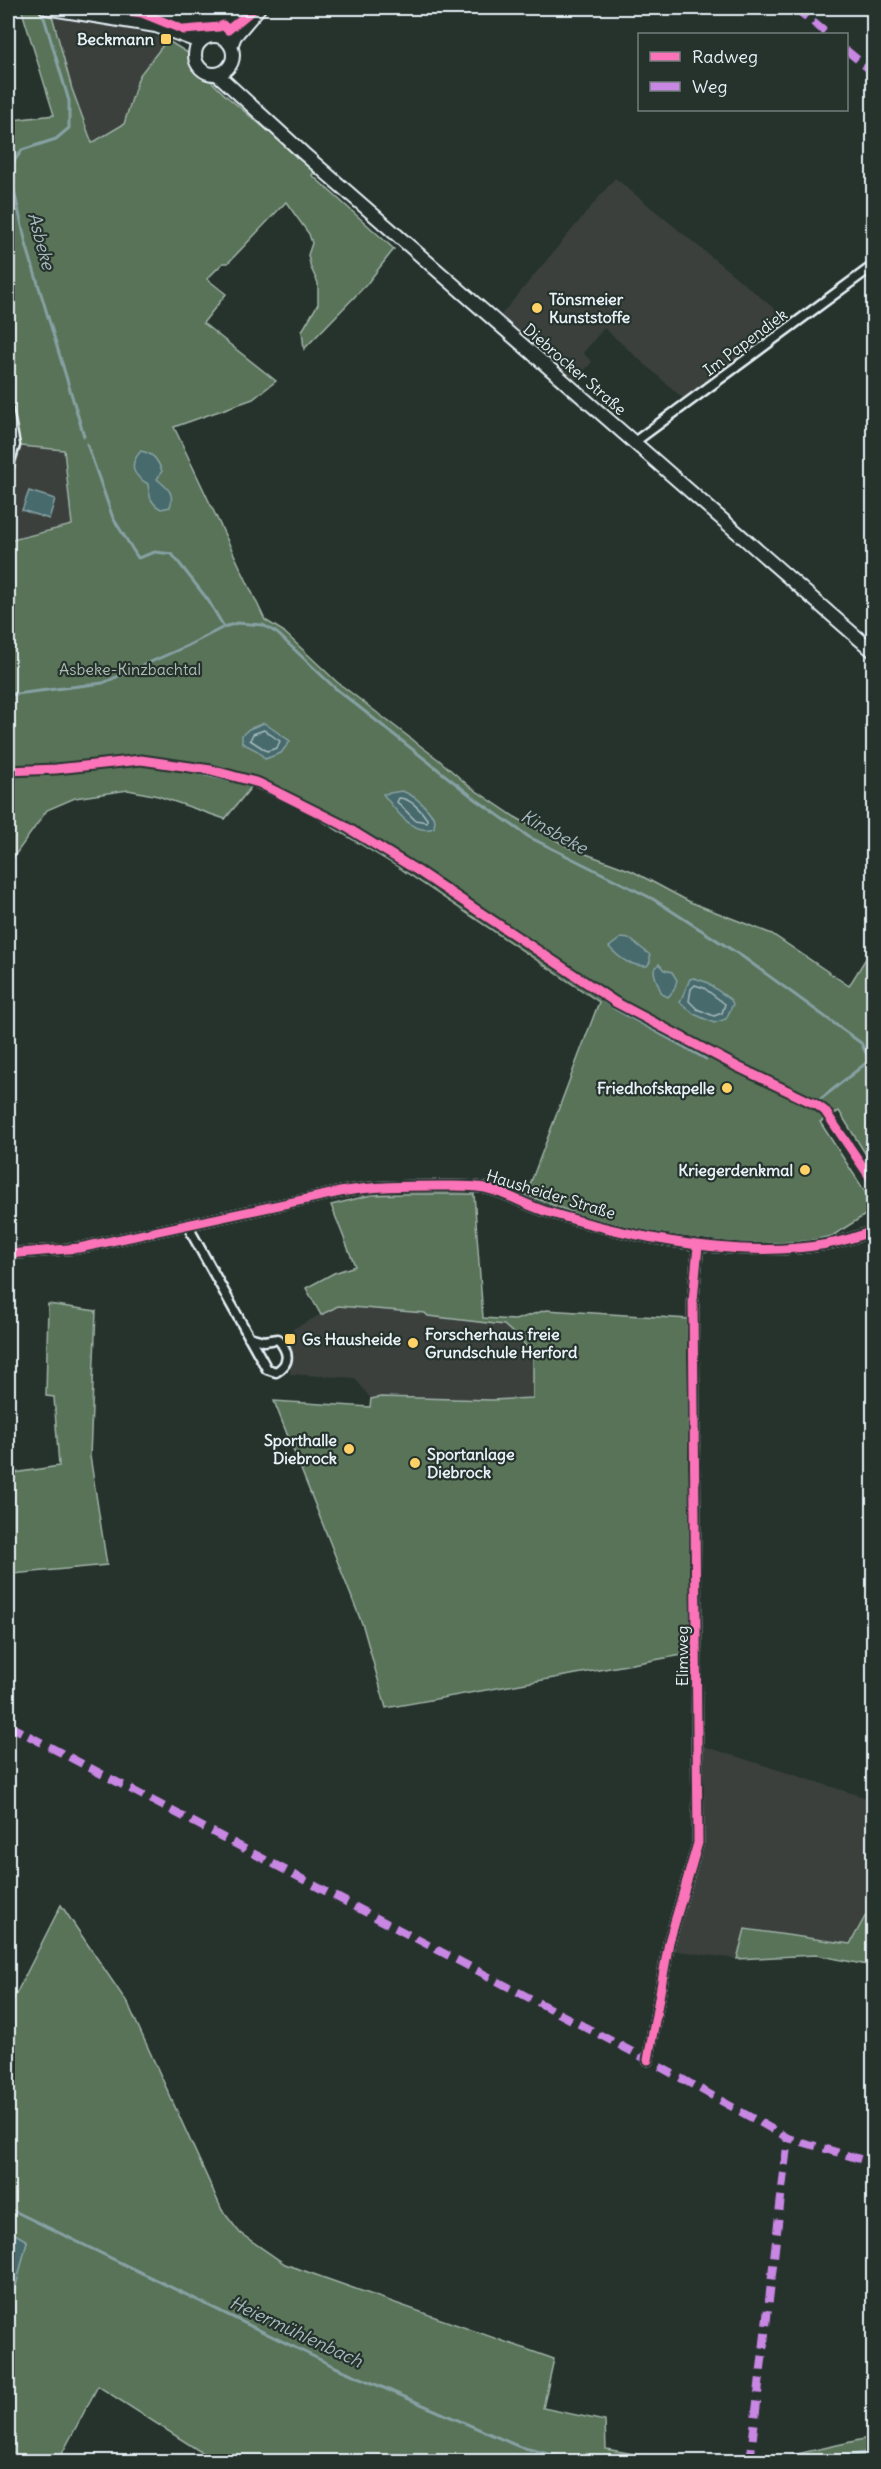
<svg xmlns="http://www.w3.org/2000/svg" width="881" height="2469" viewBox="0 0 881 2469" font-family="Delius,sans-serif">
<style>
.built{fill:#3a403e}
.green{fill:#597359;stroke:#a0b2a8;stroke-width:1.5}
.water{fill:#476b6c;stroke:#87a1a4;stroke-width:1.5}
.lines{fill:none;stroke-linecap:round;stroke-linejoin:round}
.shore{stroke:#a8bbc0;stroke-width:1.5}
.stream{stroke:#87a1a4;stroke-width:3}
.street-casing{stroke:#e8f1f8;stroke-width:13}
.secondary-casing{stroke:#e8f1f8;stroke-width:16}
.street{stroke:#26332d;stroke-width:8}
.secondary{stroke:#26332d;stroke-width:12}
.quiet{stroke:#c787e3;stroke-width:8;stroke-dasharray:15 8;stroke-linecap:butt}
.cycleway-casing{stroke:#26332d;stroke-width:13}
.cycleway{stroke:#fb73b8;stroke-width:9}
.poi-dot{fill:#ffd166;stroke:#26332d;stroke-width:2}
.labels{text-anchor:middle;stroke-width:4.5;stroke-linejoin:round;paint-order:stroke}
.poi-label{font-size:16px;font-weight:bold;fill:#e8f1f8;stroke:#26332d;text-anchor:end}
.street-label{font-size:16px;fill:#e8f1f8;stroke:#26332d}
.park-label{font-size:16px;fill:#afbfb8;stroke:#26332d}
.water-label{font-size:18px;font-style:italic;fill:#a8bbc0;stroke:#26332d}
</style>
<rect width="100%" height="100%" fill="#26332d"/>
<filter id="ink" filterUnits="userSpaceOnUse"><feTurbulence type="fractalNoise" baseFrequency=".0167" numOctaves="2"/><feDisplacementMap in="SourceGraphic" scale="12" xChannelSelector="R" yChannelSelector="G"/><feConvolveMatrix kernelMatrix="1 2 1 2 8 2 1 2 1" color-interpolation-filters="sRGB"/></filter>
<g filter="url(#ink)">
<g class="built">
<polygon points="51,15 108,24 167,40 139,76 124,124 92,143 72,89"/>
<polygon points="615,178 792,323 685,400 604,328 583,353 592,362 574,381 501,315"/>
<polygon points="21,446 64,450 72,525 8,541 8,489"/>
<polygon points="337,1306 533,1321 533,1398 492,1400 381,1397 371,1399 355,1378 290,1374 293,1329"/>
<polygon points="700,1745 873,1800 873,1902 850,1944 746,1929 737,1959 671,1950 700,1852"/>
</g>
<g class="green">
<polygon points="21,8 50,8 72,89 92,143 124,124 139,76 167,40 188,53 192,68 212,82 225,95 316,171 312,175 394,249 366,285 304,349 302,331 318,304 318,283 311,268 308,255 312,243 309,234 286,202 228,263 223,263 207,279 226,294 203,323 276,381 253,399 174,427 265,620 283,631 337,682 439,760 469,786 515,817 570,848 632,871 690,902 772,934 849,986 873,947 873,1166 839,1111 820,1122 873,1204 873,1210 832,1236 808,1241 730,1246 691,1243 582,1216 526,1195 599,1002 395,865 309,813 252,786 225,819 158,796 128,790 75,798 47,810 8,865 8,541 72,525 64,450 21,446 8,489 8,445 16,441 8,399 8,134 13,120 54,115"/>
<polygon points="406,1194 474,1194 483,1318 515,1320 546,1310 689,1319 693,1653 386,1708 363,1626 274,1401 370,1407 371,1399 381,1397 492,1400 533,1398 533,1357 523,1342 504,1325 428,1316 425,1313 338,1306 321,1315 306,1288 334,1273 355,1266 331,1205 371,1195"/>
<polygon points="48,1304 96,1311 90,1456 107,1565 13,1574 8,1534 8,1474 59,1466 54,1397 46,1396"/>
<polygon points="873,1902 873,1966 816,1955 737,1959 745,1929 850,1944"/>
<polygon points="61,1905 128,2004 222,2210 240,2233 285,2264 554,2359 543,2408 605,2421 606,2449 673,2461 215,2461 98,2386 58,2461 8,2461 8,2292 14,2293 27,2241 8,2230 8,2010"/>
<polygon points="873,2437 873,2461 766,2461"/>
</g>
<g class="water">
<path d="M 141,451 C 154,454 157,459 162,471 L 157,479 C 167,488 175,492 170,507 L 161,509 C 150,503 149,495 148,484 C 132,475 128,465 141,451 Z"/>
<polygon points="29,491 55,499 49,519 22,510"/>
<polygon points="264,723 290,741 281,753 265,759 258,751 242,743 242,735 249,729"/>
<path d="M 402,791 C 416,796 428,808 435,820 L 434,828 C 412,836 395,809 383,794 Z"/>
<path d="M 621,938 L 630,939 L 650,955 L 650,962 L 647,966 C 630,966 620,959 609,947 Z"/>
<path d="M 659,964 L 664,970 L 672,972 L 677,980 L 674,990 L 668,997 L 662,994 C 659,987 654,977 654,970 Z"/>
<polygon points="694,978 706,982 731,1000 733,1004 726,1019 714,1023 694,1014 680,1002 690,979"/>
<polygon points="8,2230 27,2241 14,2294 8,2292"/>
</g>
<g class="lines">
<g class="shore">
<polygon points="264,730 280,741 277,748 267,751 250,740 253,734"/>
<path d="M 399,798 C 410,798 421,810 427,819 L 427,822 L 415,820 L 397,802 Z"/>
<polygon points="695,985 704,988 725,1004 722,1013 714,1016 697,1009 689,1001 691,989"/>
</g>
<g class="stream">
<polyline points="43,14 69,101 69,128 56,139 22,150 9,168 26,244 84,436"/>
<polyline points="87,444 113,518 138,558 155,552 172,554 208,600 224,627"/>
<polyline points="8,695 103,683 187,646 224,627 237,623 263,625 277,633 335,688 474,798 529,837 653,899 743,957 861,1043 874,1068"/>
<polyline points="173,768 248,784 311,812 426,881 617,1010 706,1059"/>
<polyline points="721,1053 817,1102 870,1060"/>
<polyline points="8,2208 333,2366 520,2447 581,2462"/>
<polyline points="817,2462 874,2451"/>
</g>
<g class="street-casing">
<g id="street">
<polyline points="8,410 15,445 8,466"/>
<polyline points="633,443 874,265"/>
<path d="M 190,1225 L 192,1234 L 267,1369 L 276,1372 C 291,1363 289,1352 278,1339 L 264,1341 L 249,1337"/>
<path d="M 8,1254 L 79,1248 L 340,1192 C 373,1186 406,1186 439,1186 C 454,1186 470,1185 485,1188 C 508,1193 526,1206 548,1212 C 639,1240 783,1270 874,1230"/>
<polyline points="648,2060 669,1942 698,1843 693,1301 698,1246"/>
</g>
</g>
<g class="secondary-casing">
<g id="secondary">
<polyline points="46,8 156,26 200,42"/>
<circle cx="214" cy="55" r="19"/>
<polyline points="231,46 235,36 259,8"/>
<polyline points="217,74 303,153 874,652"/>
</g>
</g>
<use href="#street" class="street"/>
<use href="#secondary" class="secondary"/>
<g class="quiet">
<polyline points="795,8 828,34"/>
<polyline points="846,50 874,73"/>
<polyline points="8,1725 648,2060 788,2138 874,2163"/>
<polyline points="750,2462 788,2138"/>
</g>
<g class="cycleway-casing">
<g id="cycleway">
<polyline points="111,8 142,13 184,30 219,27 223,25 228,30 255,8"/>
<polyline points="8,771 56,769 141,760 211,770 259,783 341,824 418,871 615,1002 738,1067 817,1105 825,1111 874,1183"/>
<path d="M 8,1254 L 79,1248 L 340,1192 C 373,1186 406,1186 439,1186 C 454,1186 470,1185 485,1188 C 508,1193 526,1206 548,1212 C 639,1240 783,1270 874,1230"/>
<polyline points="648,2060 669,1942 698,1843 693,1301 698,1246"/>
</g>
</g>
<use href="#cycleway" class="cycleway"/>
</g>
</g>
<g class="poi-dot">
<rect x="160" y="33" width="12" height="12" rx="3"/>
<circle cx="537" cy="308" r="6"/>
<circle cx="727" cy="1088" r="6"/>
<circle cx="805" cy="1170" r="6"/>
<rect x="284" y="1333" width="12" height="12" rx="3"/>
<circle cx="413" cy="1343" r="6"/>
<circle cx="349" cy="1449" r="6"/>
<circle cx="415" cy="1463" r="6"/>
</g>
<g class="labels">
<g class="poi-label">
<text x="154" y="45">Beckmann</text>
<text x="549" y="305" text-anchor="start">Tönsmeier<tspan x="549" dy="18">Kunststoffe</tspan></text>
<text x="715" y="1094">Friedhofskapelle</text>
<text x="793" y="1176">Kriegerdenkmal</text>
<text x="425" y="1340" text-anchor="start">Forscherhaus freie<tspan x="425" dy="18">Grundschule Herford</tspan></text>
<text x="302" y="1345" text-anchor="start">Gs Hausheide</text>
<text x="337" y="1446">Sporthalle<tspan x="337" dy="18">Diebrock</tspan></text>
<text x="427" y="1460" text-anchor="start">Sportanlage<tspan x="427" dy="18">Diebrock</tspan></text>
</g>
<g class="street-label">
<text transform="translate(745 342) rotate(-37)" y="6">Im Papendiek</text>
<text transform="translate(575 369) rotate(41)" y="6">Diebrocker Straße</text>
<text transform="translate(551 1194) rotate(17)" y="6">Hausheider Straße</text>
<text transform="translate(682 1656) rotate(-90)" y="6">Elimweg</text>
</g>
<g class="park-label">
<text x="130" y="675">Asbeke-Kinzbachtal</text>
</g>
<g class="water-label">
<text transform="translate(41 241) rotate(75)" y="6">Asbeke</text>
<text transform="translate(554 832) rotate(29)" y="6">Kinsbeke</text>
<text transform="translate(296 2332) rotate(25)" y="6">Heiermühlenbach</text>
</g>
</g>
<rect width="881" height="2469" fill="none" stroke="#26332d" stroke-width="30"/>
<rect x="15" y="15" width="851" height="2439" fill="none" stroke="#e8f1f8" stroke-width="2" filter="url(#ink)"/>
<rect x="638" y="33" width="210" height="78" fill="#26332d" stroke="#747f7e" stroke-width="1.5"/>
<rect x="650" y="52" width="30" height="9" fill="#fb73b8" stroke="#747f7e" stroke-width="1.5"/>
<text x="692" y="63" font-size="18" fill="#e8f1f8">Radweg</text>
<rect x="650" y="82" width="30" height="9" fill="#c787e3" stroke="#747f7e" stroke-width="1.5"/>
<text x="692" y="93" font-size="18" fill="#e8f1f8">Weg</text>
</svg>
